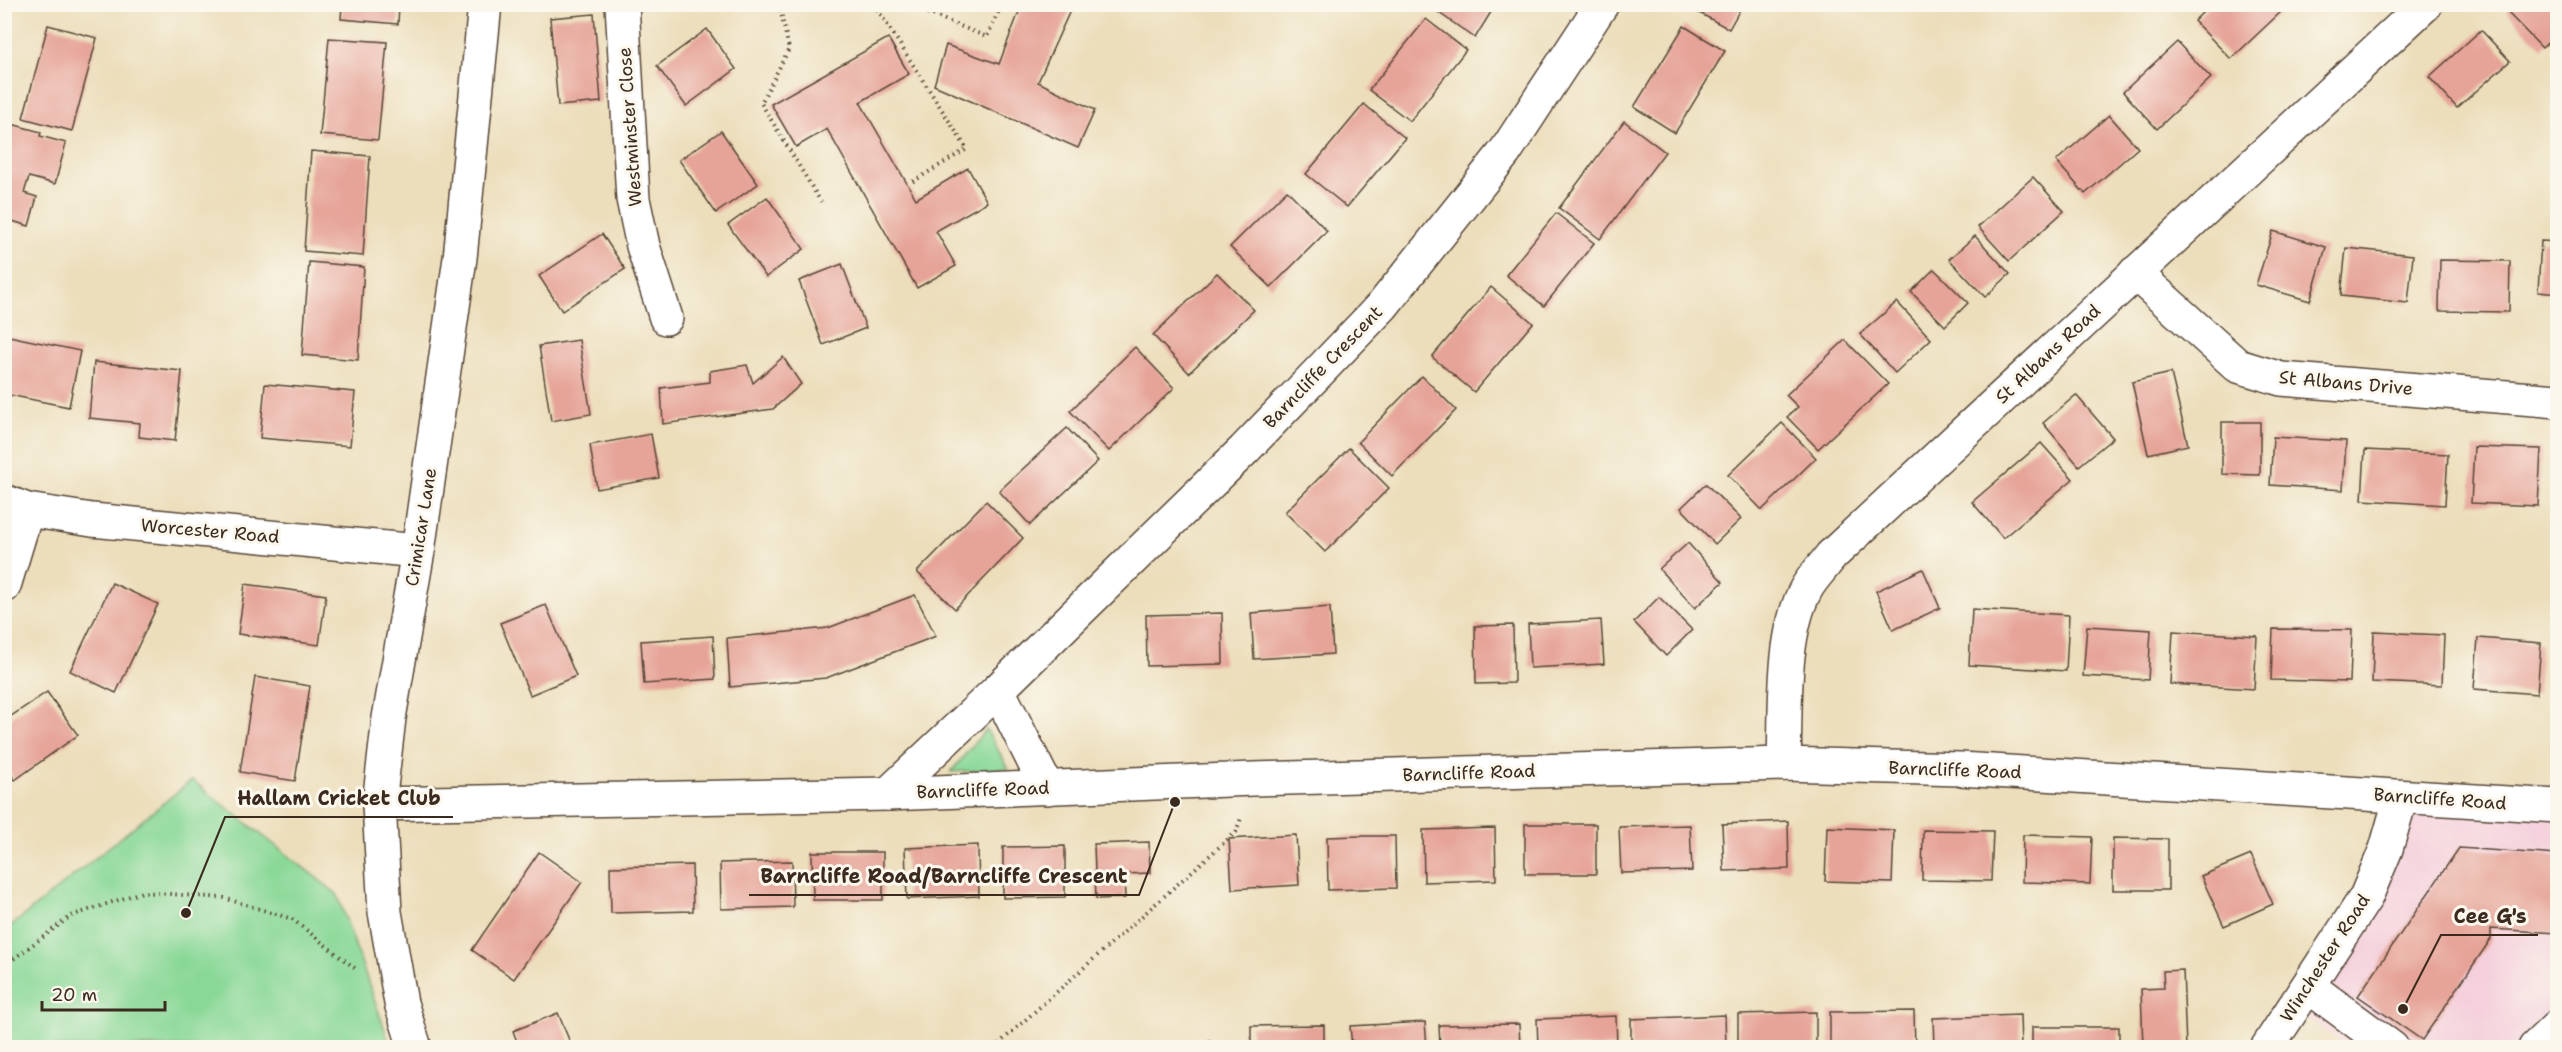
<svg xmlns="http://www.w3.org/2000/svg" width="2562" height="1052" viewBox="0 0 2562 1052" font-family="'Shantell Sans',sans-serif">
<style>
.built{fill:#f4cfdc}
.green{fill:#89d897;stroke:#62815a;stroke-width:1.5}
.building{fill:#e6a397}
.lines{fill:none;stroke-linecap:round;stroke-linejoin:round}
.minor-casing{stroke:#564536;stroke-width:36}
.path{stroke:#564536;stroke-width:4;stroke-dasharray:1.5 4.5;stroke-linecap:butt}
.minor{stroke:#fff;stroke-width:33}
.labels{text-anchor:middle;stroke-width:6;stroke-linejoin:round;paint-order:stroke}
.street-label{font-size:18px;fill:#3b2a1e;stroke:#fbf7ec}
.leader{fill:none;stroke:#3b2a1e;stroke-width:2}
.callout-dot{fill:#3b2a1e;stroke:#fbf7ec;stroke-width:2}
.callout-label{font-size:20px;text-anchor:middle;font-weight:bold;fill:#3b2a1e;stroke:#fbf7ec;stroke-width:6;stroke-linejoin:round;paint-order:stroke}
</style>
<rect width="100%" height="100%" fill="#fbf7ec"/>
<filter id="ink" filterUnits="userSpaceOnUse"><feTurbulence type="fractalNoise" baseFrequency=".0167" numOctaves="2"/><feDisplacementMap in="SourceGraphic" scale="12" xChannelSelector="R" yChannelSelector="G"/><feConvolveMatrix kernelMatrix="1 2 1 2 8 2 1 2 1" color-interpolation-filters="sRGB"/></filter>
<filter id="wash" filterUnits="userSpaceOnUse"><feTurbulence type="fractalNoise" baseFrequency=".008" numOctaves="4" result="noise"/><feDisplacementMap in="SourceGraphic" scale="24" xChannelSelector="R" yChannelSelector="G"/><feGaussianBlur stdDeviation="1.35" result="paint"/><feColorMatrix in="noise" values="0 0 0 0 0 0 0 0 0 0 0 0 0 0 0 0 0 1.4 0 .05"/><feComposite in="paint" operator="in"/></filter>
<g filter="url(#wash)">
<rect width="100%" height="100%" fill="#ecdebb"/>
<polygon class="built" points="2401,797 2557,806 2557,1047 2350,1047 2293,1009"/>
<g class="green">
<polygon points="986,729 1009,769 951,772"/>
<polygon points="192,780 337,894 391,1047 5,1047 5,931"/>
</g>
<g id="blocks">
<g class="building">
<polygon points="342,4 399,4 398,24 341,19"/>
<polygon points="1022,4 1073,4 1038,82 1095,110 1078,148 934,85 946,45 999,64"/>
<polygon points="1434,4 1496,4 1475,38 1432,8"/>
<polygon points="1683,4 1743,4 1729,29"/>
<polygon points="2211,4 2278,4 2283,10 2231,59 2194,21"/>
<polygon points="2515,4 2558,4 2558,33 2542,48 2507,12"/>
<polygon points="594,14 601,102 558,106 550,18"/>
<polygon points="1426,19 1466,50 1410,121 1369,90"/>
<polygon points="48,25 97,38 72,131 23,118"/>
<polygon points="1684,26 1725,51 1675,133 1634,107"/>
<polygon points="707,29 736,69 686,106 657,66"/>
<polygon points="2481,30 2510,61 2457,108 2429,77"/>
<polygon points="329,38 387,42 378,140 320,135"/>
<polygon points="888,38 909,74 860,102 916,199 968,168 987,202 936,231 956,266 917,288 827,129 796,147 771,104"/>
<polygon points="2177,42 2211,78 2157,129 2123,92"/>
<polygon points="1364,104 1405,138 1347,207 1306,174"/>
<polygon points="2109,115 2138,148 2085,194 2056,161"/>
<polygon points="1624,121 1665,152 1600,239 1559,208"/>
<polygon points="4,122 41,132 40,136 66,143 55,184 29,177 24,193 37,197 29,226 12,221 9,229 4,228"/>
<polygon points="721,131 758,184 716,213 679,160"/>
<polygon points="311,151 370,156 363,256 304,251"/>
<polygon points="2033,177 2064,211 2009,261 1978,227"/>
<polygon points="1287,190 1327,231 1271,287 1230,247"/>
<polygon points="767,197 804,249 766,277 728,225"/>
<polygon points="1556,213 1594,243 1544,306 1506,275"/>
<polygon points="2273,231 2326,247 2310,301 2256,285"/>
<polygon points="602,234 625,269 562,311 539,276"/>
<polygon points="1975,236 2010,274 1985,297 1949,259"/>
<polygon points="2541,241 2558,242 2558,294 2538,292"/>
<polygon points="2346,248 2413,255 2408,303 2341,296"/>
<polygon points="2440,260 2510,261 2509,312 2439,311"/>
<polygon points="309,262 364,267 358,360 302,355"/>
<polygon points="842,264 866,328 823,345 799,281"/>
<polygon points="1934,269 1968,303 1945,326 1911,292"/>
<polygon points="1217,273 1254,310 1189,373 1153,335"/>
<polygon points="1491,287 1533,323 1474,392 1432,357"/>
<polygon points="1897,302 1931,339 1895,373 1860,334"/>
<polygon points="9,336 80,351 69,407 4,394 4,360"/>
<polygon points="579,340 591,414 551,421 539,346"/>
<polygon points="1845,340 1888,384 1818,449 1787,417 1798,407 1786,395"/>
<polygon points="1135,347 1174,388 1109,451 1070,411"/>
<polygon points="783,357 801,384 773,409 663,424 661,388 710,382 710,371 747,365 753,383"/>
<polygon points="94,362 182,371 175,441 139,437 140,423 89,418"/>
<polygon points="2171,373 2188,445 2148,454 2132,382"/>
<polygon points="1422,376 1456,410 1392,476 1358,442"/>
<polygon points="265,384 355,392 350,446 260,438"/>
<polygon points="2076,395 2113,438 2079,466 2043,423"/>
<polygon points="2222,422 2260,422 2260,475 2222,474"/>
<polygon points="1782,423 1816,458 1762,510 1728,475"/>
<polygon points="1067,428 1098,461 1030,525 999,491"/>
<polygon points="651,434 659,478 597,489 590,445"/>
<polygon points="2273,437 2346,441 2343,490 2270,485"/>
<polygon points="2041,443 2073,479 2003,538 1972,502"/>
<polygon points="2474,447 2541,449 2538,506 2471,503"/>
<polygon points="1349,448 1389,488 1325,552 1285,512"/>
<polygon points="2365,450 2448,454 2445,505 2362,500"/>
<polygon points="1706,484 1741,519 1715,544 1681,508"/>
<polygon points="986,501 1023,538 955,609 917,572"/>
<polygon points="1688,543 1723,582 1695,608 1659,569"/>
<polygon points="1923,569 1940,608 1893,630 1876,591"/>
<polygon points="112,583 158,604 116,693 70,671"/>
<polygon points="245,584 326,595 319,645 238,634"/>
<polygon points="915,595 936,636 826,678 730,687 727,638 828,628"/>
<polygon points="1659,597 1692,630 1666,656 1634,622"/>
<polygon points="546,605 576,676 530,695 500,623"/>
<polygon points="1330,607 1333,654 1254,659 1251,613"/>
<polygon points="1972,609 2069,615 2066,671 1969,665"/>
<polygon points="1222,613 1223,664 1147,666 1146,615"/>
<polygon points="1601,620 1604,664 1530,668 1528,624"/>
<polygon points="1513,625 1514,683 1476,684 1475,626"/>
<polygon points="2087,626 2151,630 2148,680 2083,676"/>
<polygon points="2273,629 2352,630 2350,682 2271,680"/>
<polygon points="2173,631 2257,636 2254,689 2170,684"/>
<polygon points="2374,632 2444,635 2442,685 2372,682"/>
<polygon points="713,636 715,679 644,684 641,641"/>
<polygon points="2478,638 2541,643 2537,694 2474,689"/>
<polygon points="255,677 310,686 295,781 240,772"/>
<polygon points="47,692 78,735 15,780 4,765 4,721"/>
<polygon points="1788,821 1789,869 1724,871 1722,824"/>
<rect x="1525" y="824" width="71" height="50"/>
<polygon points="1690,825 1692,871 1621,873 1619,827"/>
<polygon points="1827,827 1894,830 1892,883 1825,881"/>
<polygon points="1495,828 1496,880 1424,882 1423,830"/>
<polygon points="1923,830 1993,831 1991,881 1922,880"/>
<polygon points="1296,835 1299,885 1232,889 1229,839"/>
<polygon points="2023,835 2092,837 2090,884 2022,882"/>
<polygon points="1361,836 1395,836 1396,888 1328,890 1327,837"/>
<polygon points="2113,838 2168,839 2168,890 2113,890"/>
<polygon points="1149,842 1150,873 1124,874 1125,898 1096,899 1094,844"/>
<polygon points="978,845 979,896 907,899 905,848"/>
<polygon points="1065,846 1065,897 1003,898 1003,847"/>
<polygon points="2459,848 2558,855 2558,933 2491,929 2491,939 2422,1040 2358,996"/>
<polygon points="539,852 582,882 514,979 472,950"/>
<polygon points="812,852 883,852 883,900 813,900"/>
<polygon points="2251,855 2273,904 2224,926 2201,876"/>
<polygon points="792,861 793,907 721,909 720,863"/>
<polygon points="692,865 693,911 611,913 610,867"/>
<polygon points="2183,970 2186,1047 2143,1047 2141,989 2164,988 2163,971"/>
<polygon points="1914,1011 1915,1047 1830,1047 1830,1012"/>
<polygon points="1816,1012 1816,1047 1738,1047 1738,1014"/>
<polygon points="558,1013 572,1047 519,1047 513,1031"/>
<polygon points="1725,1015 1726,1047 1631,1047 1631,1019"/>
<polygon points="2020,1015 2021,1047 1934,1047 1933,1018"/>
<polygon points="1616,1016 1617,1047 1538,1047 1537,1019"/>
<polygon points="1425,1022 1427,1047 1352,1047 1350,1026"/>
<polygon points="1519,1024 1520,1047 1440,1047 1439,1025"/>
<polygon points="1324,1025 1324,1047 1251,1047 1251,1026"/>
<rect x="2032" y="1027" width="87" height="20"/>
<polygon points="1210,1041 1212,1047 1189,1047"/>
</g>
</g>
</g>
<g filter="url(#ink)">
<use href="#blocks" fill-opacity="0" stroke="#564536" stroke-width="1.5"/>
<g class="lines">
<g class="minor-casing">
<g id="minor">
<polyline points="622,4 633,199 643,246 666,318"/>
<polyline points="2135,273 2238,366 2281,379 2558,401"/>
<polyline points="4,501 27,510 92,520 418,551"/>
<polyline points="4,586 27,510"/>
<path d="M 1784,764 C 1786,713 1781,635 1806,589 C 1812,578 1823,567 1831,556 L 2426,4"/>
<polyline points="1047,788 998,690 1244,450 1383,305 1505,152 1602,4"/>
<polyline points="888,794 998,690"/>
<polyline points="379,804 888,794 1253,779 1784,764 1960,769 2558,806"/>
<polyline points="2308,986 2392,1048"/>
<polyline points="415,1048 401,1003 385,912 379,804 389,718 418,551 460,258 485,4"/>
<polyline points="2267,1048 2366,897 2386,849 2401,797"/>
<polyline points="2535,1048 2558,1026"/>
</g>
</g>
<g class="path">
<polyline points="779,4 789,49 761,103 821,202"/>
<polyline points="874,4 967,149 912,182"/>
<polyline points="905,4 987,37 1002,4"/>
<polyline points="4,966 71,916 142,892 224,898 292,919 356,969"/>
<polyline points="994,1048 1236,832 1241,818"/>
</g>
<use href="#minor" class="minor"/>
</g>
</g>
<g class="labels">
<g class="street-label">
<text transform="translate(630 127) rotate(-94)" y="6">Westminster Close</text>
<text transform="translate(2048 354) rotate(-43)" y="6">St Albans Road</text>
<text transform="translate(1323 367) rotate(-46)" y="6">Barncliffe Crescent</text>
<text transform="translate(2346 383) rotate(5)" y="6">St Albans Drive</text>
<text transform="translate(421 527) rotate(-81)" y="6">Crimicar Lane</text>
<text transform="translate(210 531) rotate(5)" y="6">Worcester Road</text>
<text transform="translate(1955 770) rotate(2)" y="6">Barncliffe Road</text>
<text transform="translate(1469 773) rotate(-2)" y="6">Barncliffe Road</text>
<text transform="translate(983 790) rotate(-2)" y="6">Barncliffe Road</text>
<text transform="translate(2440 799) rotate(4)" y="6">Barncliffe Road</text>
<text transform="translate(2325 958) rotate(-57)" y="6">Winchester Road</text>
</g>
</g>
<path class="leader" d="M186 913L225 817H453M1175 802L1139 895H749M2403 1009L2441 935H2538"/>
<g class="callout-dot">
<circle cx="186" cy="913" r="6"/>
<circle cx="1175" cy="802" r="6"/>
<circle cx="2403" cy="1009" r="6"/>
</g>
<g class="callout-label">
<text x="339" y="805">Hallam Cricket Club</text>
<text x="944" y="883">Barncliffe Road/Barncliffe Crescent</text>
<text x="2490" y="923">Cee G's</text>
</g>
<rect width="2562" height="1052" fill="none" stroke="#fbf7ec" stroke-width="24"/>
<path d="M42 1001v9h123v-9" fill="none" stroke="#3b2a1e" stroke-width="3"/>
<text x="51" y="1001" font-size="18" fill="#3b2a1e" stroke="#fbf7ec" stroke-width="4.5" paint-order="stroke">20 m</text>
</svg>
